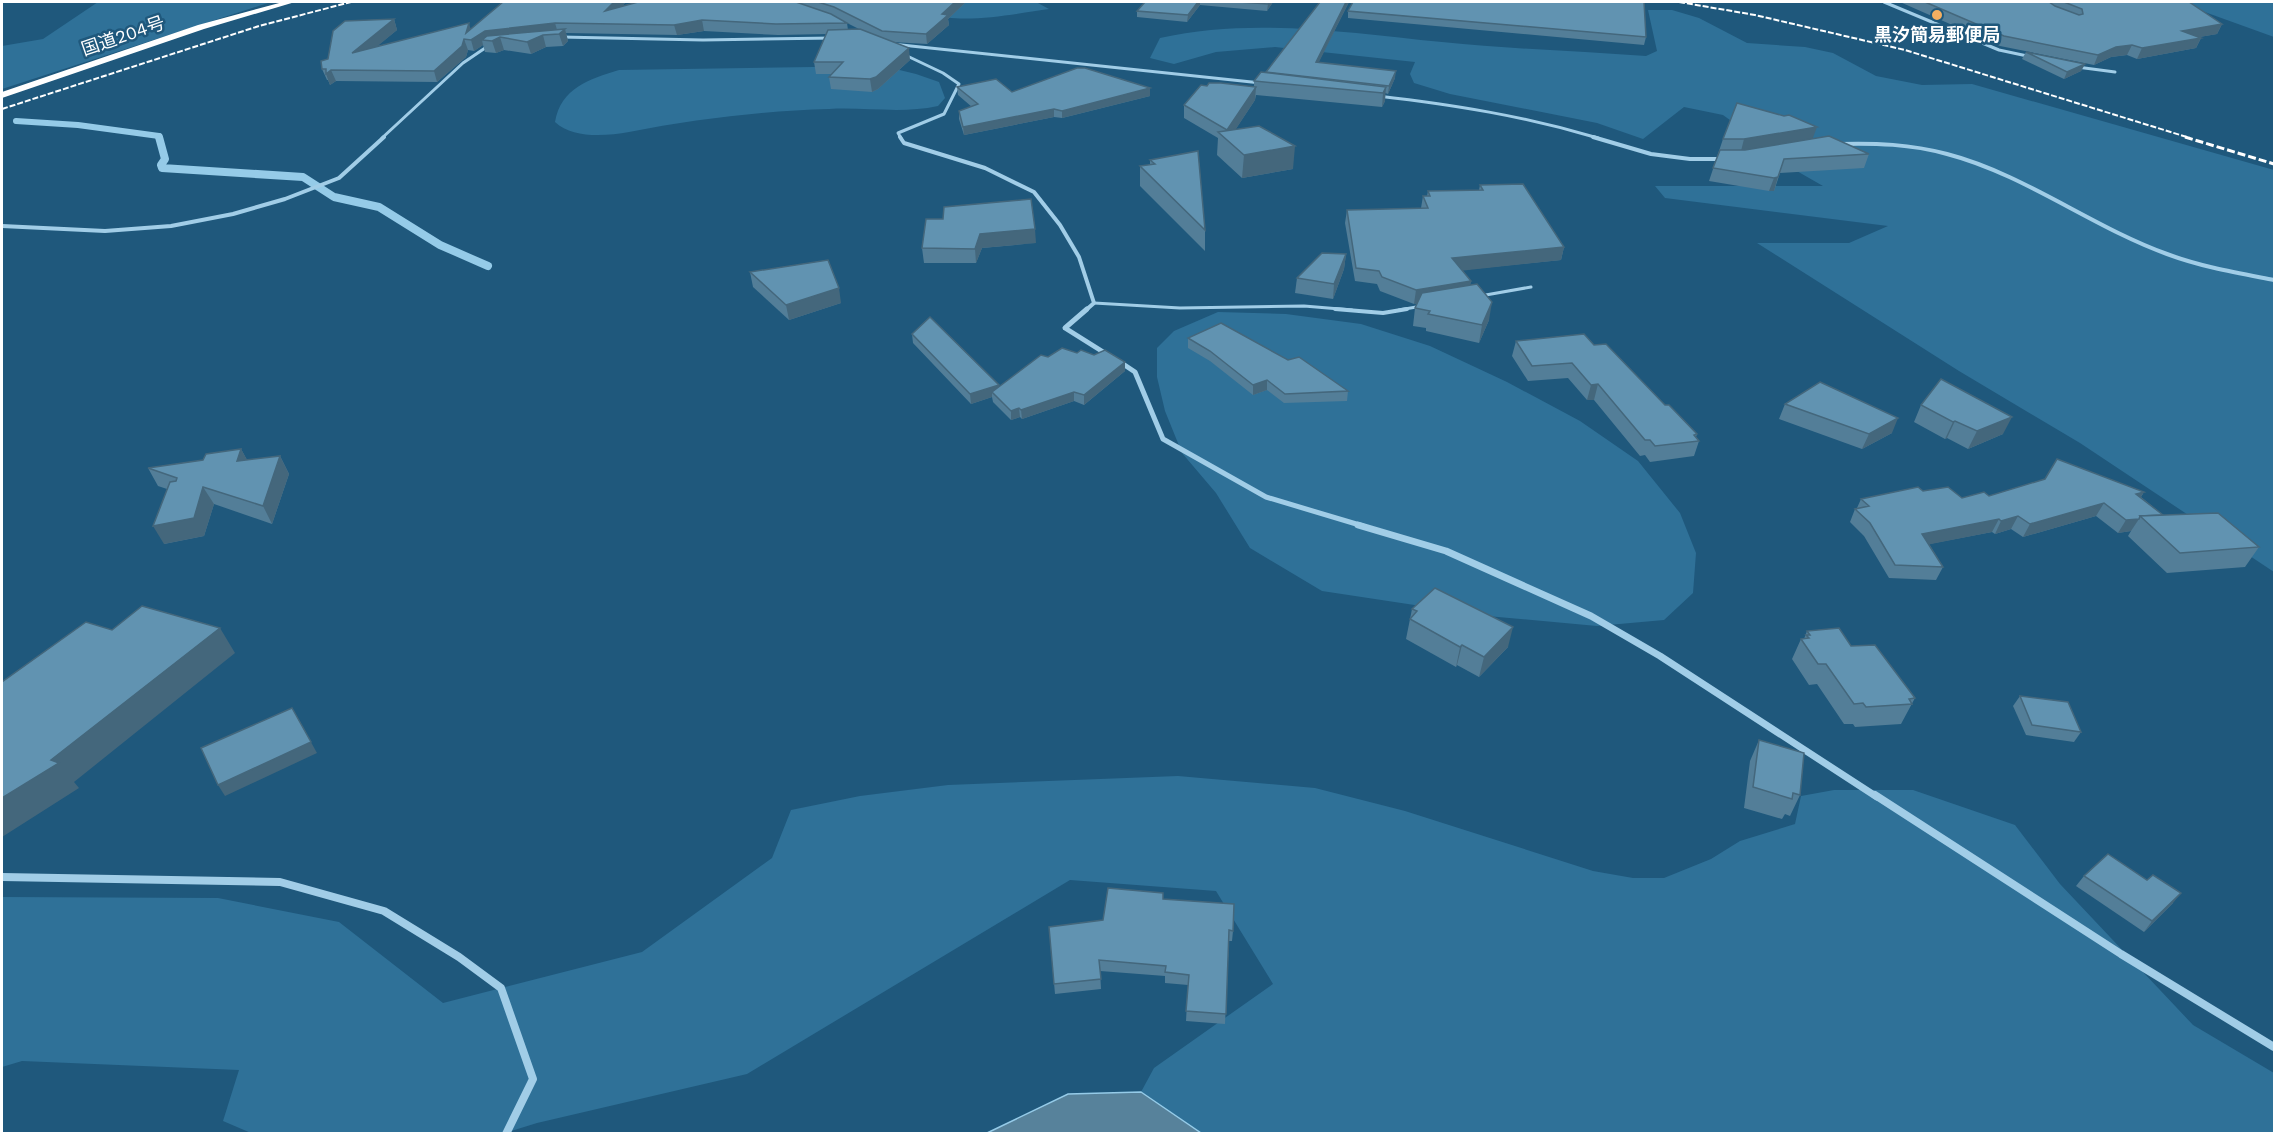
<svg xmlns="http://www.w3.org/2000/svg" width="2276" height="1135" viewBox="0 0 2276 1135" font-family="'Work Sans','Noto Sans JP',sans-serif">
<style>
.green{fill:#2f7198}
.water{fill:#57829b;stroke:#95cbe8;stroke-width:1.5}
.lines{fill:none;stroke-linecap:round;stroke-linejoin:round}
.stream-far1{stroke:#95cbe8;stroke-width:6}
.stream{stroke:#95cbe8;stroke-width:8}
.lane-far1{stroke:#a1cde7;stroke-width:3}
.lane{stroke:#a1cde7;stroke-width:4}
.street-far4{stroke:#a1cde7;stroke-width:3}
.street-far3{stroke:#a1cde7;stroke-width:4}
.street-far2{stroke:#a1cde7;stroke-width:5}
.street-far1{stroke:#a1cde7;stroke-width:7}
.street{stroke:#a1cde7;stroke-width:8}
.highway{fill:#fff;fill-rule:evenodd}
.rail-far1{stroke:#fff;stroke-width:2;stroke-dasharray:6 2;stroke-linecap:butt}
.rail{stroke:#fff;stroke-width:3;stroke-dasharray:8 3;stroke-linecap:butt}
.wall{fill:#537e98;fill-rule:evenodd}
.shaded-wall{fill:#44677c}
.building{fill:#6193b1;stroke:#44677c;stroke-width:1.5}
.poi-dot{fill:#f5af61;stroke:#1f587c;stroke-width:2}
.labels{text-anchor:middle;stroke-width:5;stroke-linejoin:round;paint-order:stroke}
.far-poi-label{font-size:18px;font-weight:bold;fill:#fff;stroke:#1f587c}
.far-street-label{font-size:18px;fill:#fff;stroke:#1f587c}
</style>
<rect width="100%" height="100%" fill="#1f587c"/>
<g class="green">
<polygon points="98,2 271,2 2,89 2,46 43,39"/>
<path d="M 913,2 L 1036,2 L 1049,9 C 1019,13 961,25 933,14 C 926,12 919,5 913,2 Z"/>
<polygon points="2177,2 2274,2 2274,37"/>
<path d="M 1648,10 L 1672,10 L 1699,18 L 1747,43 L 1805,47 L 1833,53 L 1876,76 L 1922,85 L 1972,84 L 2274,170 L 2274,572 L 2080,443 L 1959,371 L 1757,243 L 1849,243 L 1888,226 L 1665,198 L 1655,186 L 1823,186 L 1739,138 L 1741,128 L 1723,115 L 1684,107 L 1643,139 L 1597,123 L 1450,94 L 1414,83 L 1410,74 L 1415,62 L 1275,47 L 1216,52 L 1174,64 L 1150,58 L 1160,38 C 1253,17 1349,33 1442,42 C 1509,49 1578,51 1646,56 L 1657,51 Z"/>
<path d="M 883,66 L 916,74 L 939,82 L 945,98 L 938,106 C 902,114 866,107 829,109 C 762,111 695,119 629,132 C 606,136 573,139 555,122 C 561,88 589,79 619,70 Z"/>
<polygon points="1218,312 1286,314 1361,324 1430,346 1507,382 1580,421 1638,461 1680,513 1696,553 1693,593 1664,620 1597,626 1487,616 1322,591 1250,548 1216,493 1182,453 1165,411 1157,377 1157,348 1174,331"/>
<polygon points="1178,776 1315,788 1405,811 1593,871 1633,878 1664,878 1711,859 1740,841 1795,824 1801,796 1834,790 1913,790 2015,825 2060,884 2193,1025 2274,1073 2274,1133 1201,1133 1141,1092 1154,1068 1273,984 1216,891 1070,880 747,1074 537,1123 505,1133 251,1133 223,1121 239,1070 22,1061 2,1067 2,897 218,898 339,922 443,1003 642,952 772,858 791,810 860,796 948,785"/>
</g>
<polygon class="water" points="1141,1092 1201,1133 987,1133 1068,1094"/>
<g class="lines">
<polyline class="stream-far1" points="16,121 78,125 159,136 160,138"/>
<polyline class="stream" points="159,137 165,159 161,165 162,168 303,177 334,197 379,207 440,245 488,266"/>
<g class="lane-far1">
<polyline points="1480,296 1531,287"/>
<polyline points="1094,303 1180,308 1304,306 1352,310"/>
<polyline points="1399,310 1422,306"/>
</g>
<polyline class="lane" points="1335,309 1383,313 1407,309"/>
<g class="street-far4">
<polyline points="1884,2 1999,50 2032,57"/>
<polyline points="561,37 703,40 833,38"/>
<polyline points="892,44 1261,83"/>
<polyline points="2077,67 2115,72"/>
<path d="M 1378,96 C 1455,105 1524,116 1598,138"/>
<polyline points="382,138 463,63 491,44"/>
<polyline points="901,138 898,133 944,114 959,84 943,73 903,54"/>
</g>
<g class="street-far3">
<polyline points="900,137 904,143 985,168 1034,192 1060,225 1079,257 1094,303 1086,310"/>
<polyline points="1593,137 1651,154 1690,159 1724,159"/>
<path d="M 1838,144 C 1876,143 1910,144 1947,154 C 2024,174 2092,227 2167,254 C 2202,267 2238,273 2274,280"/>
<polyline points="2,226 105,231 171,226 233,214 285,199 339,178 384,137"/>
</g>
<g class="street-far2">
<polyline points="1087,309 1065,328 1108,355"/>
<polyline points="1120,362 1135,372 1163,439 1266,497 1363,526"/>
</g>
<polyline class="street-far1" points="1358,525 1446,551 1591,616 1660,656 1877,797"/>
<g class="street">
<polyline points="1875,795 2121,954 2274,1047"/>
<polyline points="2,877 280,882 384,911 459,957 501,988 533,1079 506,1134"/>
</g>
<polygon class="highway" points="283,2 295,2 204,29 2,98 2,92 198,25"/>
<g class="rail-far1">
<polyline points="1679,2 1755,15 1905,50 2190,138"/>
<polyline points="2,109 259,26 351,2"/>
</g>
<polyline class="rail" points="2185,137 2274,164"/>
</g>
<g class="wall">
<path d="M 626,2 L 622,6 L 638,2 L 966,2 L 948,19 L 949,25 L 927,44 L 892,42 L 910,60 L 878,89 L 872,92 L 831,89 L 829,77 L 832,74 L 816,74 L 814,62 L 827,34 L 778,35 L 704,31 L 677,35 L 566,33 L 568,41 L 563,46 L 546,47 L 531,54 L 504,50 L 496,53 L 485,52 L 483,45 L 474,51 L 468,50 L 466,57 L 437,82 L 336,81 L 330,85 L 328,80 L 327,80 L 322,69 L 328,59 L 394,19 L 397,30 L 377,46 ZM 847,23 L 859,29 L 848,30 Z"/>
<polygon points="1145,2 1273,2 1267,11 1200,5 1187,22 1137,17 1137,11"/>
<polygon points="1349,2 1318,63 1395,78 1388,94 1385,93 1385,101 1382,107 1256,95 1255,100 1235,130 1293,169 1242,178 1217,155 1218,138 1184,118 1184,105 1207,86 1254,87 1254,81 1265,73 1266,72"/>
<polygon points="1900,2 2049,2 2051,3 2052,2 2189,2 2222,24 2217,34 2199,37 2201,38 2196,48 2137,59 2127,55 2111,57 2094,65 2000,46"/>
<polygon points="1348,11 1646,37 1644,45 1348,18"/>
<polygon points="2026,52 2085,64 2081,71 2064,79 2022,59"/>
<polygon points="957,87 1012,92 1150,96 1062,118 1054,117 964,135 959,119 959,111 972,107 958,95"/>
<polygon points="1813,138 1869,154 1864,168 1780,173 1774,191 1769,191 1709,181 1723,139"/>
<polygon points="1198,151 1205,230 1205,251 1140,186 1140,166 1150,165 1150,160"/>
<polygon points="1480,185 1564,247 1561,260 1462,270 1471,281 1470,285 1489,320 1479,343 1426,331 1426,328 1413,326 1415,308 1418,303 1414,304 1380,291 1377,284 1355,281 1345,223 1347,210 1421,208 1423,196 1427,196 1428,191 1479,190"/>
<polygon points="1036,243 982,248 976,263 924,263 922,248"/>
<polygon points="1346,254 1344,269 1333,299 1295,293 1297,278"/>
<polygon points="750,272 841,303 789,320 753,287"/>
<polygon points="912,334 999,387 1048,357 1077,353 1094,355 1125,362 1125,371 1084,405 1074,401 1022,419 1020,417 1011,420 993,402 992,397 971,404 913,343"/>
<polygon points="1188,338 1288,360 1348,391 1347,401 1284,403 1267,390 1253,395 1210,361 1188,348"/>
<polygon points="1516,341 1594,345 1697,434 1696,437 1699,441 1694,456 1650,462 1645,455 1640,456 1594,400 1587,400 1568,378 1528,381 1512,356"/>
<polygon points="1785,404 1892,433 1862,449 1779,419"/>
<polygon points="1921,405 2003,434 1968,449 1947,438 1945,439 1914,422"/>
<polygon points="241,449 247,460 280,456 289,474 272,524 214,504 204,536 164,544 167,489 158,486 148,468 203,460"/>
<polygon points="1923,491 1962,498 1989,496 2144,492 2141,497 2163,515 2259,547 2245,567 2167,573 2128,536 2131,531 2118,533 2096,516 2023,537 2011,529 1995,534 1992,532 1929,544 1943,567 1936,580 1889,578 1864,536 1850,522 1855,509 1857,508 1861,499"/>
<polygon points="1412,609 1508,647 1479,677 1457,665 1456,667 1406,639"/>
<polygon points="1807,631 1851,646 1915,698 1901,724 1855,727 1853,724 1844,724 1817,684 1809,685 1792,659 1801,639 1804,639"/>
<polygon points="2020,696 2081,732 2074,742 2026,735 2013,706"/>
<polygon points="1759,740 1800,795 1790,816 1785,814 1782,819 1744,808 1750,761"/>
<polygon points="2084,876 2173,903 2144,932 2076,886"/>
<polygon points="1163,899 1233,931 1232,941 1229,941 1225,1024 1186,1021 1188,985 1165,983 1165,976 1100,971 1101,989 1055,994 1049,927 1103,920"/>
</g>
<g class="shaded-wall">
<polygon points="614,2 626,2 608,21 605,11"/>
<polygon points="955,2 966,2 948,19 949,25 927,44 926,34 942,14"/>
<polygon points="1198,2 1200,2 1200,5 1187,22 1188,15"/>
<polygon points="1269,2 1273,2 1267,11 1268,4"/>
<polygon points="1346,2 1349,2 1315,70 1316,62"/>
<polygon points="394,19 397,30 356,64 352,53"/>
<polygon points="702,20 704,31 677,35 674,25"/>
<polygon points="469,23 472,34 466,33"/>
<polygon points="555,23 558,33 543,35 546,47 531,54 527,42 500,37 504,50 496,53 492,41 482,40 483,45 474,51 471,40 485,31"/>
<polygon points="2222,24 2217,34 2177,41 2182,31"/>
<polygon points="565,29 568,41 563,46 559,34"/>
<polygon points="2201,38 2196,48 2137,59 2142,48"/>
<polygon points="464,39 468,50 466,57 437,82 434,71"/>
<polygon points="2132,45 2127,55 2111,57 2094,65 2098,55 2116,47"/>
<polygon points="909,48 910,60 878,89 872,92 870,79"/>
<polygon points="2085,64 2081,71 2064,79 2067,72"/>
<polygon points="331,70 336,81 330,85 326,74"/>
<polygon points="1396,71 1395,78 1388,94 1389,86"/>
<polygon points="1256,87 1255,100 1228,141 1227,130"/>
<polygon points="1386,87 1385,101 1382,107 1383,93"/>
<polygon points="1150,88 1150,96 1062,118 1062,111"/>
<polygon points="1054,109 1054,117 964,135 963,127"/>
<polygon points="1817,127 1811,143 1740,155 1744,139"/>
<polygon points="1295,146 1293,169 1242,178 1244,155"/>
<polygon points="1778,177 1774,191 1769,191 1774,178"/>
<polygon points="1035,229 1036,243 982,248 976,263 975,249 980,234"/>
<polygon points="1564,247 1561,260 1450,272 1452,258"/>
<polygon points="1346,254 1344,269 1333,299 1334,284"/>
<polygon points="1471,281 1468,294 1414,304 1416,290"/>
<polygon points="839,288 841,303 789,320 786,305"/>
<polygon points="1492,302 1489,320 1479,343 1482,325"/>
<polygon points="1125,362 1125,371 1084,405 1084,395"/>
<polygon points="1267,380 1267,390 1253,395 1253,385"/>
<polygon points="1598,384 1594,400 1587,400 1591,385"/>
<polygon points="999,385 1000,395 992,392 992,397 971,404 970,394"/>
<polygon points="1074,392 1074,401 1022,419 1021,410"/>
<polygon points="1019,408 1020,417 1011,420 1011,411"/>
<polygon points="2012,417 2003,434 1968,449 1977,431"/>
<polygon points="1898,418 1892,433 1862,449 1869,434"/>
<polygon points="1955,421 1947,438 1945,439 1953,422"/>
<polygon points="241,449 251,467 237,461"/>
<polygon points="280,456 289,474 272,524 263,506"/>
<polygon points="203,487 214,504 204,536 164,544 153,526"/>
<polygon points="2144,492 2136,504 2136,494"/>
<polygon points="2104,503 2096,516 2023,537 2030,524"/>
<polygon points="2018,516 2011,529 1995,534 2001,521"/>
<polygon points="1999,519 1992,532 1916,547 1922,534"/>
<polygon points="2139,519 2131,531 2118,533 2126,520"/>
<polygon points="1513,627 1508,647 1479,677 1484,657"/>
<polygon points="220,628 235,653 74,782 79,788 2,837 2,798"/>
<polygon points="1462,645 1457,665 1456,667 1460,647"/>
<polygon points="292,708 317,753 225,796 218,785"/>
<polygon points="2181,893 2173,903 2144,932 2152,921"/>
</g>
<g class="building">
<polygon points="503,2 614,2 605,11 638,2 796,2 831,14 847,23 776,24 702,20 674,25 555,23 485,31 471,40 464,39 462,46 434,71 331,70 326,74 326,69 322,69 321,61 328,59 333,31 345,21 394,19 352,53 469,23 466,33"/>
<polygon points="818,2 955,2 942,14 948,15 926,34 882,31 834,7"/>
<polygon points="1145,2 1198,2 1188,15 1137,11"/>
<polygon points="1239,2 1269,2 1268,4"/>
<polygon points="1320,2 1346,2 1316,62 1396,71 1389,86 1266,72"/>
<polygon points="1353,2 1644,2 1646,37 1348,11"/>
<polygon points="1925,2 2049,2 2055,6 2079,15 2083,14 2082,9 2064,2 2189,2 2222,24 2182,31 2201,38 2142,48 2132,45 2116,47 2098,55 2004,36"/>
<polygon points="565,29 559,34 543,35 527,42 500,37 492,41 482,40 487,36"/>
<polygon points="860,29 909,48 876,77 870,79 829,77 843,62 814,62 828,30"/>
<polygon points="2026,52 2085,64 2067,72"/>
<polygon points="1077,68 1085,68 1150,88 1062,111 1054,109 963,127 959,111 978,104 957,87 996,79 1012,92"/>
<polygon points="1261,72 1386,87 1383,93 1254,81"/>
<polygon points="1209,83 1221,83 1256,87 1227,130 1184,105 1201,85 1207,86"/>
<polygon points="1737,103 1784,116 1789,115 1817,127 1744,139 1723,139"/>
<polygon points="1259,126 1295,146 1244,155 1218,132"/>
<polygon points="1829,136 1869,154 1784,159 1778,177 1774,178 1713,168 1720,150 1745,150"/>
<polygon points="1198,151 1205,230 1140,166 1155,164 1150,160"/>
<polygon points="1523,184 1564,247 1452,258 1471,281 1416,290 1382,277 1379,271 1356,268 1347,210 1428,208 1423,196 1430,196 1428,191 1483,190 1480,185"/>
<polygon points="1031,199 1035,229 980,234 975,249 922,248 926,219 943,219 944,207"/>
<polygon points="1322,253 1346,254 1334,284 1297,278"/>
<polygon points="828,260 839,288 786,305 750,272"/>
<polygon points="1477,284 1492,302 1482,325 1428,314 1430,311 1415,308 1422,293"/>
<polygon points="930,317 999,385 970,394 912,334"/>
<polygon points="1221,323 1288,360 1299,357 1348,391 1285,394 1267,380 1253,385 1210,351 1188,338"/>
<polygon points="1584,334 1594,345 1606,344 1665,405 1669,405 1697,434 1694,435 1699,441 1655,446 1650,440 1645,440 1598,384 1591,385 1572,363 1532,366 1516,341"/>
<polygon points="1062,348 1077,353 1081,350 1094,355 1105,350 1125,362 1084,395 1074,392 1021,410 1019,408 1011,411 992,392 1041,355 1048,357"/>
<polygon points="1941,379 2012,417 1977,431 1955,421 1953,422 1921,405"/>
<polygon points="1820,382 1898,418 1869,434 1785,404"/>
<polygon points="241,449 237,461 280,456 263,506 203,487 194,518 153,526 170,482 176,481 177,478 148,468 203,460 206,454"/>
<polygon points="2057,459 2144,492 2136,494 2163,515 2140,516 2139,519 2126,520 2104,503 2030,524 2018,516 2001,521 1999,519 1922,534 1943,567 1895,565 1870,523 1855,509 1869,506 1861,499 1918,487 1923,491 1948,487 1962,498 1984,492 1989,496 2045,479"/>
<polygon points="2218,513 2259,547 2180,553 2140,516"/>
<polygon points="1435,588 1513,627 1484,657 1462,645 1460,647 1410,619 1417,611 1412,609"/>
<polygon points="142,606 220,628 51,760 59,763 2,798 2,682 86,622 112,630"/>
<polygon points="1839,628 1851,646 1875,645 1915,698 1909,699 1912,704 1866,707 1863,703 1854,704 1826,664 1818,664 1801,639 1809,638 1806,635 1810,635 1807,631"/>
<polygon points="2020,696 2068,702 2081,732 2032,725"/>
<polygon points="292,708 311,742 218,785 201,748"/>
<polygon points="1759,740 1804,753 1800,795 1793,793 1792,799 1753,787"/>
<polygon points="2108,854 2147,880 2153,875 2181,893 2152,921 2084,876"/>
<polygon points="1108,888 1163,893 1163,899 1234,904 1233,931 1229,930 1226,1014 1186,1011 1189,975 1165,972 1166,966 1099,960 1101,979 1054,984 1049,927 1103,920"/>
</g>
<circle class="poi-dot" cx="1937" cy="15" r="6"/>
<g class="labels">
<g class="far-poi-label">
<text x="1937" y="41">黒汐簡易郵便局</text>
</g>
<g class="far-street-label">
<text transform="translate(123 36) rotate(-19)" y="6">国道204号</text>
</g>
</g>
<rect width="2276" height="1135" fill="none" stroke="#ffffff" stroke-width="6"/>
</svg>
